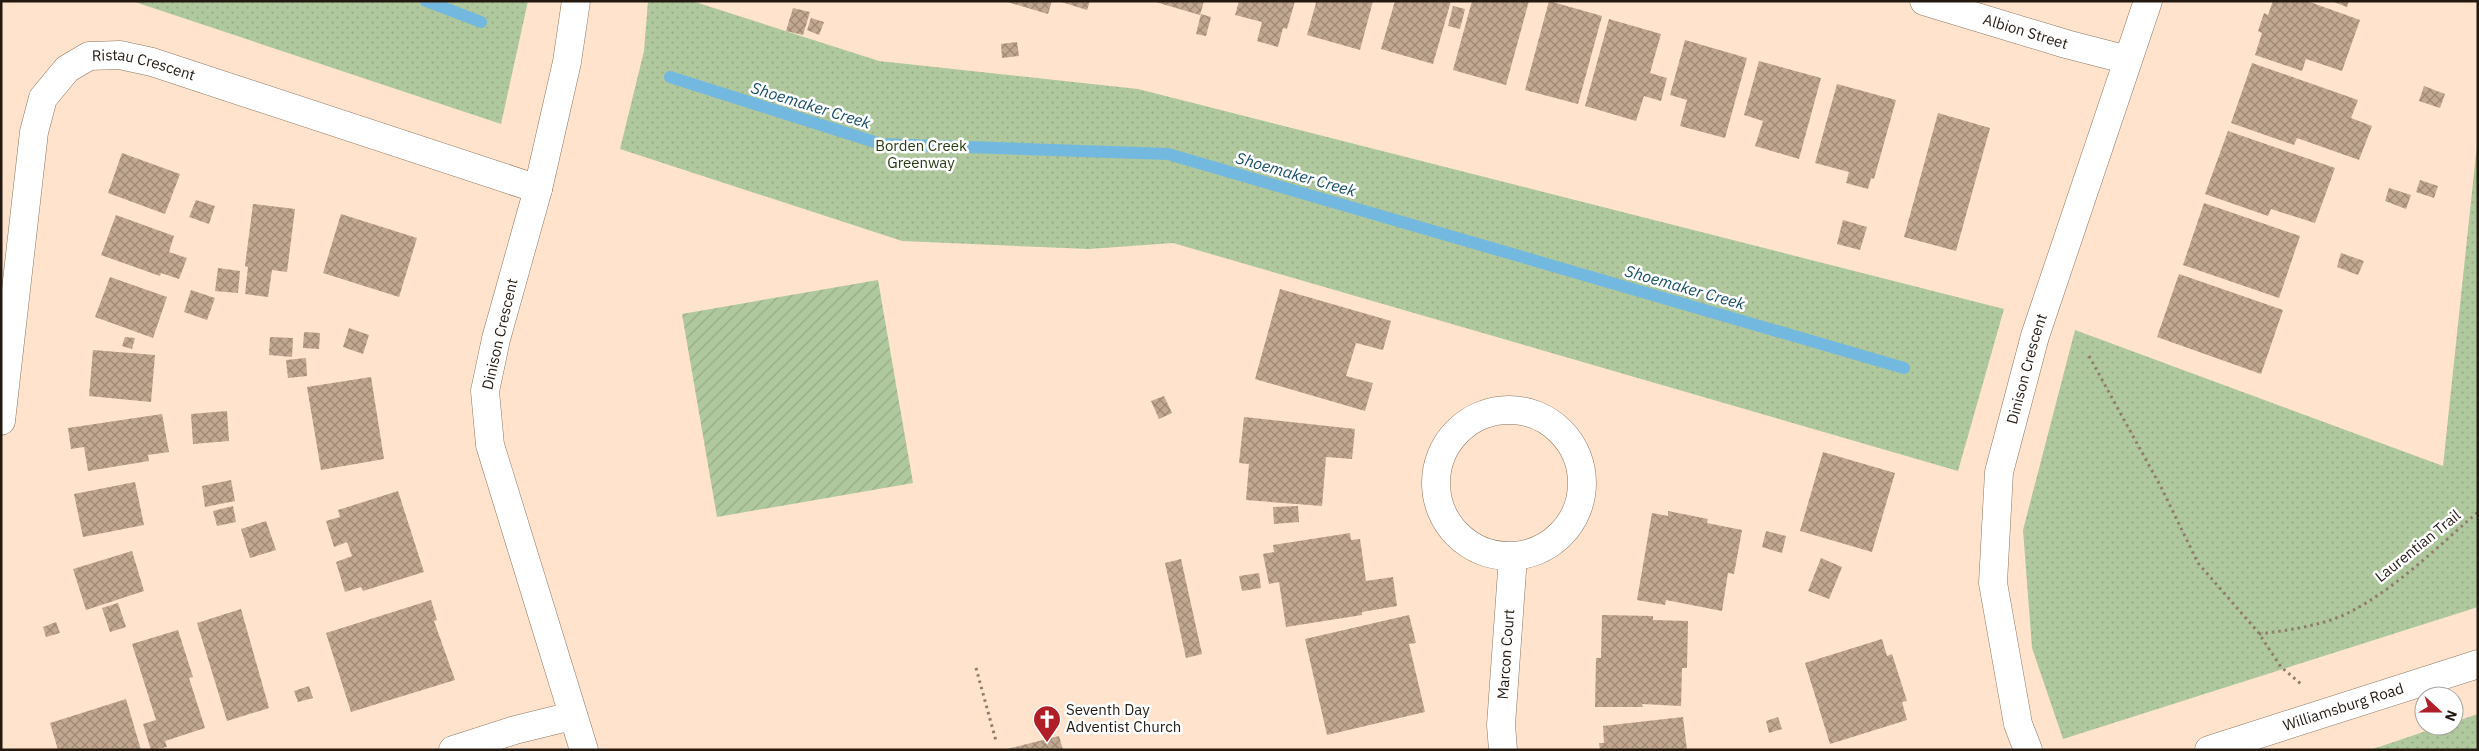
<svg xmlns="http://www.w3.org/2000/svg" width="2479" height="751" viewBox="0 0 2479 751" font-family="'IBM Plex Sans',sans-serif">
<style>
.grass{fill:url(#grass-dots)}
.garden{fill:url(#garden-furrows)}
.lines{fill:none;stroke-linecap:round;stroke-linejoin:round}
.stream{stroke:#73b9df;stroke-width:12}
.building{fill:url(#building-cross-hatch)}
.minor-casing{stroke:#8d755f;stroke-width:29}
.path{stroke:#8f7c6d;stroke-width:3;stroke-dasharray:2.5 4;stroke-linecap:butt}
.minor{stroke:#fff;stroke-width:28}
.labels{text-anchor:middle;stroke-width:5;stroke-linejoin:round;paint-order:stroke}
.street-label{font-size:15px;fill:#231911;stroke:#fff}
.park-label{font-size:15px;fill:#273c12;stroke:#fff}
.poi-label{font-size:15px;fill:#231911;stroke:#fff;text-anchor:start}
.water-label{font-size:16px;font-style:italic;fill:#174f69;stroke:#fff}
</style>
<defs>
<pattern id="grass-dots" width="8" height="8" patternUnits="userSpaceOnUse" patternTransform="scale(1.25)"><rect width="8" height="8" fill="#b0c89d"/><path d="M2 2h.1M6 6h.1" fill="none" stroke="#97ab86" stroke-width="1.8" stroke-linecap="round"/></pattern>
<pattern id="garden-furrows" width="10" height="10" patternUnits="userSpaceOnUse" patternTransform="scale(1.25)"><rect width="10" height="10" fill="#b0c89d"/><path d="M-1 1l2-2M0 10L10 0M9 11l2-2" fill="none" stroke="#97ab86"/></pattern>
<pattern id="building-cross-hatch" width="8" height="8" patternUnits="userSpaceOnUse" patternTransform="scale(1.25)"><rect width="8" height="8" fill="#c2a891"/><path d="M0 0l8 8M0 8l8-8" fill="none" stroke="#9d8875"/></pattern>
</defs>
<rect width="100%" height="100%" fill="#ffe3cc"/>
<g class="grass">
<polygon points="132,1 528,1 501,124"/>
<polygon points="648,1 692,1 879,61 1138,89 2004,309 1958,471 1173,243 1089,249 902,241 620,149 644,51"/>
<polygon points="2478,135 2478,607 2063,739 2032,648 2023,530 2075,330 2443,466"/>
<polygon points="2478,714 2478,750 2370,750 2441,726 2454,726 2454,722"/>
</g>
<polygon class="garden" points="878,280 913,483 717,517 682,314"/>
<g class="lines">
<g class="stream">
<polyline points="426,1 481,22"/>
<polyline points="670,77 881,144 1168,154 1904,368"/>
</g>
</g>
<g class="building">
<polygon points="1004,1 1052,1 1048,14"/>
<polygon points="1058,1 1090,1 1087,10"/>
<polygon points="1152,1 1204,1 1200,15"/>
<polygon points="1239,1 1295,1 1287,29 1283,28 1278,47 1257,41 1262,22 1235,15"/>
<polygon points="1373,1 1360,50 1307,35 1316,3 1312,1"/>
<polygon points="1395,1 1451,1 1433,64 1381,49"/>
<polygon points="1472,1 1529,1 1506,85 1453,70"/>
<polygon points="1549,1 1602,16 1578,104 1525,90"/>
<polygon points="2273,1 2307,1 2360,20 2342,71 2306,59 2302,71 2255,55 2262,33 2258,31 2264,13 2268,15"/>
<polygon points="2331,1 2349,1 2347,7"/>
<polygon points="1453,6 1465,9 1460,29 1448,26"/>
<polygon points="793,8 810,12 803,35 786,31"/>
<polygon points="1201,14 1211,17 1206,36 1196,34"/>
<polygon points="811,18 824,22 819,35 807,30"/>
<polygon points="1609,19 1661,34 1650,73 1667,78 1661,101 1644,96 1636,121 1585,106"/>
<polygon points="1685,40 1747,58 1725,138 1680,126 1687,100 1670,95"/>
<polygon points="1017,42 1019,56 1002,58 1001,44"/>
<polygon points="1759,61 1821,78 1799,159 1755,146 1763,121 1744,115"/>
<polygon points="2252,63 2358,100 2351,118 2372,126 2359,160 2297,138 2294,145 2231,123"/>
<polygon points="1837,84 1896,100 1874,179 1871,178 1868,189 1846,183 1849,172 1815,163"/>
<polygon points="2424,86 2445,94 2440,108 2419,101"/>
<polygon points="1938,113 1990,128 1956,251 1904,237"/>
<polygon points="2228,131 2335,168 2315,223 2271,209 2268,216 2205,194"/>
<polygon points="122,153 180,174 165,214 108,193"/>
<polygon points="2420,180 2438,186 2434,198 2416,192"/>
<polygon points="2389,188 2411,195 2406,209 2385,201"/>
<polygon points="196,200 215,206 209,224 189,217"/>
<polygon points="2204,203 2300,236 2279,298 2183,265"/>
<polygon points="253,204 295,209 287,272 272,270 268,297 245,294 248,267 245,266"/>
<polygon points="341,214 417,238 399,297 323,273"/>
<polygon points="116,215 174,236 169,252 187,258 179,279 161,273 160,276 101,255"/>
<polygon points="1843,220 1867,227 1860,250 1837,244"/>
<polygon points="2341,253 2364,261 2358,275 2337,267"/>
<polygon points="218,268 240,271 238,293 215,291"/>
<polygon points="2179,274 2283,310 2261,374 2157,337"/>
<polygon points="110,277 167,297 153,338 95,317"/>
<polygon points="1280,289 1391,321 1383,350 1356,343 1346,376 1373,383 1365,411 1255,379"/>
<polygon points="191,290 215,298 207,320 184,312"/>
<polygon points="349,328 369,335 363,354 343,347"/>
<polygon points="304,332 320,333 319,349 303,348"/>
<polygon points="125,337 135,338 132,349 122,346"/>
<polygon points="270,337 293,338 292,357 269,355"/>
<polygon points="93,350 155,355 151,402 89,396"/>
<polygon points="306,358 307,376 288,378 286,360"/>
<polygon points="371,377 384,459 321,470 307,387"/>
<polygon points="1164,396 1172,413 1159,419 1151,401"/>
<polygon points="227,411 229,441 193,444 191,414"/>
<polygon points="162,414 169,452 148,455 149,461 88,471 84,447 71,449 68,428"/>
<polygon points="1244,417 1355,429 1352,459 1326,457 1322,506 1246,500 1249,464 1239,463"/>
<polygon points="1823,452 1895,473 1872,552 1800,531"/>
<polygon points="231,480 235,501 205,507 202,486"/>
<polygon points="135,482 144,525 83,537 74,494"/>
<polygon points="398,491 424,572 363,591 361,587 345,592 336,562 352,556 347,542 334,547 326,521 340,517 338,510"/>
<polygon points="233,506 236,522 217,526 213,511"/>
<polygon points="1298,506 1299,522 1274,524 1273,507"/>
<polygon points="1668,511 1708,519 1707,523 1742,530 1734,574 1728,573 1722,611 1666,600 1665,605 1637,600 1652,513 1668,516"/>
<polygon points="266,521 276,550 250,558 241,529"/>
<polygon points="1766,531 1786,536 1782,553 1762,547"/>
<polygon points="1350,533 1351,540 1360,539 1366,581 1393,577 1397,606 1362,612 1362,615 1286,627 1279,582 1269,584 1263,554 1274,552 1273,545"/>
<polygon points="132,551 144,591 86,610 73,569"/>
<polygon points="1821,558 1842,567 1829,599 1808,591"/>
<polygon points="1181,559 1202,654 1186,658 1165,563"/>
<polygon points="1259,573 1261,588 1242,591 1239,576"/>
<polygon points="431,600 437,620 434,621 455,680 351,712 326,633"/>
<polygon points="118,603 126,627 110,632 102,608"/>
<polygon points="241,609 269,708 227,721 197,623"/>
<polygon points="1409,615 1416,643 1409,644 1425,712 1327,735 1305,639"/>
<polygon points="1602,615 1653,616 1653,620 1688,621 1687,668 1682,668 1681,706 1642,704 1643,707 1595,707 1596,658 1601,658"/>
<polygon points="56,622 60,633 46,637 43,627"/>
<polygon points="178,630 193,677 189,678 205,728 165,741 167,747 151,750 143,724 156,720 132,644"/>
<polygon points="1882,639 1887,656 1892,654 1907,701 1902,702 1907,720 1830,744 1805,663"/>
<polygon points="309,686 313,698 298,702 294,691"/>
<polygon points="126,699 141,750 58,750 50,723"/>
<polygon points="1683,717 1687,750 1600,750 1599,743 1604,743 1603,726"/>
<polygon points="1778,717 1782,729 1769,733 1766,721"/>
<polygon points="1059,736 1063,750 1007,750 1007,749"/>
</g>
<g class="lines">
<g class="minor-casing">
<g id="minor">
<polyline points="576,1 567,62 538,189 496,339 485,391 490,445 584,750"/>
<path id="s1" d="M 1924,1 L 2066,44 L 2128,60"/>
<circle cx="1509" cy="483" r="73"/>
<path id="s2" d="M 1,421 L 34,132 L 43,98 L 67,69 L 89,56 L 120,55 L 152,62 L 538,189"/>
<polyline points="453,750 515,730 572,716"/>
<path id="s3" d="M 1503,750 L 1501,725 L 1513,557"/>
<path id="s4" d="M 2028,750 L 2018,724 L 1993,583 L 1999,472 L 2035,336 L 2148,1"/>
<path id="s5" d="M 2209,750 L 2478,664"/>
</g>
</g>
<g class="path">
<polyline points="2089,356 2161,487 2198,563 2258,632 2281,667 2301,684"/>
<path d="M 2259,634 C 2289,630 2321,626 2348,613 C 2397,588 2437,547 2478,512"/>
<polyline points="976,668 996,741"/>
</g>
<use href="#minor" class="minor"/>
</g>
<defs>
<g id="church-pin" transform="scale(1.4375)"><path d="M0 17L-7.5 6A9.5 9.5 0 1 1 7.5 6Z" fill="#b01e27" stroke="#fff"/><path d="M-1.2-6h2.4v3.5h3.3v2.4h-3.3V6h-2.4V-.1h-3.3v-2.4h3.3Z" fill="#fff"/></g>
</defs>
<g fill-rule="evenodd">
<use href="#church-pin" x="1047" y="719"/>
</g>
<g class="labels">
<g class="street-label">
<text dy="5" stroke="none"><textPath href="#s1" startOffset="106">Albion Street</textPath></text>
<text dy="5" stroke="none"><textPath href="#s2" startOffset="445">Ristau Crescent</textPath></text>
<text transform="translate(500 334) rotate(-77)" y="5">Dinison Crescent</text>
<text dy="5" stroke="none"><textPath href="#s4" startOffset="389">Dinison Crescent</textPath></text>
<text transform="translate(2418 546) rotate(-39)" y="5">Laurentian Trail</text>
<text dy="5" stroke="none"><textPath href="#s3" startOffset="96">Marcon Court</textPath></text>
<text dy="5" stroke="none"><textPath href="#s5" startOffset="141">Williamsburg Road</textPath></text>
</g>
<g class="park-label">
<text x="921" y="151">Borden Creek<tspan x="921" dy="17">Greenway</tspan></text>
</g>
<g class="poi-label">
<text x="1066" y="715">Seventh Day<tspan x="1066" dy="17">Adventist Church</tspan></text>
</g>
<g class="water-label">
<text transform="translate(811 105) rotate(17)" y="6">Shoemaker Creek</text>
<text transform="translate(1296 174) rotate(16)" y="6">Shoemaker Creek</text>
<text transform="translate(1685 287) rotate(16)" y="6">Shoemaker Creek</text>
</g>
</g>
<rect width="2479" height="751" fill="none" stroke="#231911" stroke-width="5"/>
<g transform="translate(2439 711) rotate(111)"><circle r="24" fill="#ffffff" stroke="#a7a3a0"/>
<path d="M0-4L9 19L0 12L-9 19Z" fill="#b01e27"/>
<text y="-8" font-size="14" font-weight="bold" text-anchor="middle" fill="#231911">N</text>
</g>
</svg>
